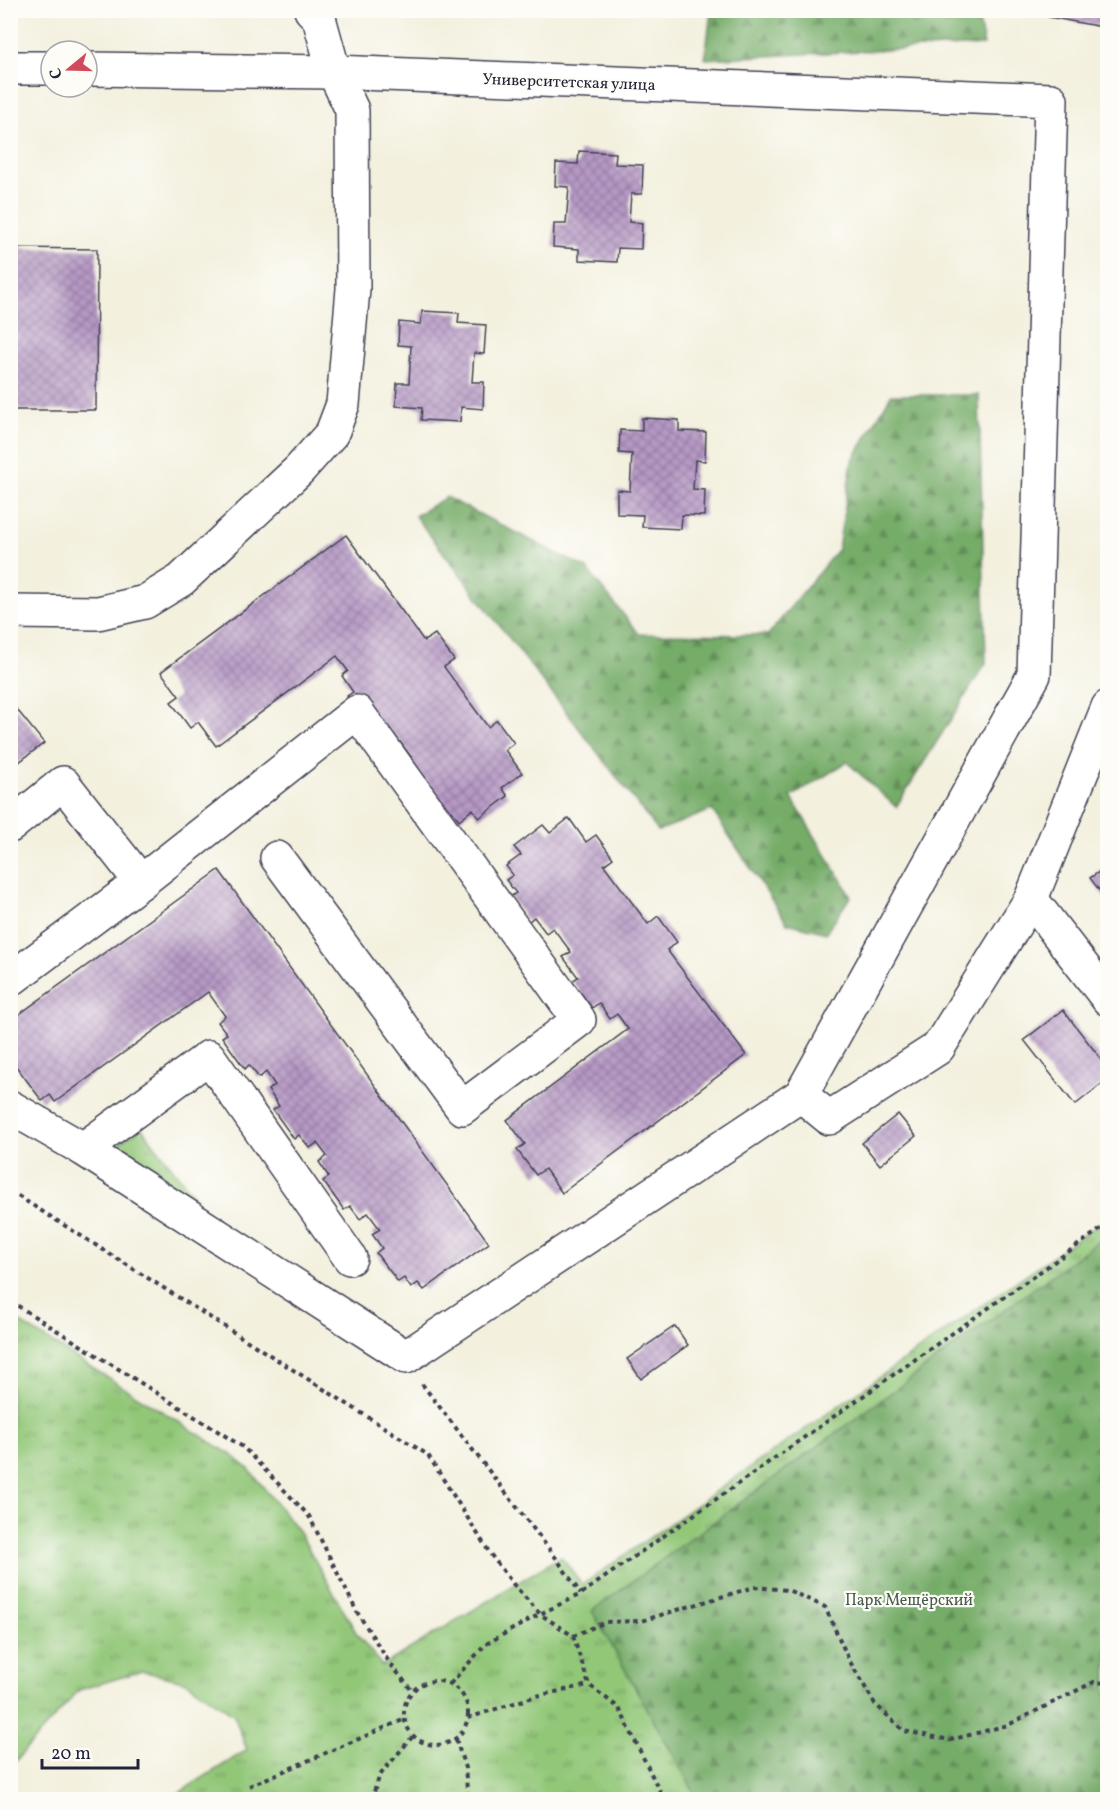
<svg xmlns="http://www.w3.org/2000/svg" width="1118" height="1810" viewBox="0 0 1118 1810" font-family="Vollkorn,serif">
<style>
.grass{fill:url(#grass-tufts);stroke:#5a745a;stroke-width:1.5}
.forest{fill:url(#forest-firs);stroke:#4c6752;stroke-width:1.5}
.building{fill:url(#building-cross-hatch)}
.lines{fill:none;stroke-linecap:round;stroke-linejoin:round}
.minor-casing{stroke:#414153;stroke-width:36}
.path{stroke:#414153;stroke-width:4;stroke-dasharray:4.5 4.5;stroke-linecap:butt}
.minor{stroke:#fff;stroke-width:33}
.labels{text-anchor:middle;stroke-width:4.5;stroke-linejoin:round;paint-order:stroke}
.street-label{font-size:16px;fill:#22223b;stroke:#fdfcf7}
.park-label{font-size:16px;fill:#495c50;stroke:#fdfcf7}
</style>
<defs>
<pattern id="grass-tufts" width="24" height="20" patternUnits="userSpaceOnUse" patternTransform="scale(1.5)"><rect width="24" height="20" fill="#92c778"/><path d="M3 7l-1-3M5 7V3M7 7l1-3M15 17l-1-3M17 17v-4M19 17l1-3" fill="none" stroke="#77a164"/></pattern>
<pattern id="forest-firs" width="22" height="20" patternUnits="userSpaceOnUse" patternTransform="scale(1.5)"><rect width="22" height="20" fill="#75ac68"/><path d="M5 1l3.5 6h-7zM16 11l3.5 6h-7z" fill="#608c57"/></pattern>
<pattern id="building-cross-hatch" width="8" height="8" patternUnits="userSpaceOnUse" patternTransform="scale(1.5)"><rect width="8" height="8" fill="#b699c5"/><path d="M0 0l8 8M0 8l8-8" fill="none" stroke="#947ca1"/></pattern>
</defs>
<rect width="100%" height="100%" fill="#fdfcf7"/>
<filter id="ink" filterUnits="userSpaceOnUse"><feTurbulence type="fractalNoise" baseFrequency=".0167" numOctaves="2"/><feDisplacementMap in="SourceGraphic" scale="12" xChannelSelector="R" yChannelSelector="G"/><feConvolveMatrix kernelMatrix="1 2 1 2 8 2 1 2 1" color-interpolation-filters="sRGB"/></filter>
<filter id="wash" filterUnits="userSpaceOnUse"><feTurbulence type="fractalNoise" baseFrequency=".008" numOctaves="4" result="noise"/><feDisplacementMap in="SourceGraphic" scale="24" xChannelSelector="R" yChannelSelector="G"/><feGaussianBlur stdDeviation="1.35" result="paint"/><feColorMatrix in="noise" values="0 0 0 0 0 0 0 0 0 0 0 0 0 0 0 0 0 1.4 0 .05"/><feComposite in="paint" operator="in"/></filter>
<g filter="url(#wash)">
<rect width="100%" height="100%" fill="#f3f0de"/>
<g class="grass">
<polygon points="141,1127 195,1197 187,1205 106,1153"/>
<polygon points="1107,1218 1107,1799 169,1799 247,1750 234,1715 187,1682 142,1671 79,1690 11,1766 11,1317 232,1455 249,1469 299,1532 357,1634 382,1666 561,1556 582,1585"/>
</g>
<g class="forest">
<polygon points="711,11 977,11 984,45 705,59"/>
<polygon points="891,395 979,395 986,663 896,807 847,762 791,797 851,896 826,933 787,923 712,810 658,831 415,516 446,497 586,568 639,634 768,635 838,549 852,461"/>
<polygon points="1107,1235 1107,1799 698,1799 592,1611"/>
</g>
<g id="blocks">
<g class="building">
<polygon points="1050,10 1108,10 1108,28 1048,17"/>
<polygon points="579,151 616,153 615,164 643,165 642,194 631,194 629,222 642,223 641,249 618,248 617,262 579,260 579,249 553,247 554,224 566,224 569,187 555,186 556,163 578,164"/>
<polygon points="10,248 97,249 96,410 10,410"/>
<polygon points="422,311 459,313 458,323 486,325 484,354 474,353 472,382 484,382 483,409 461,407 460,422 421,420 422,408 396,406 397,383 409,383 411,346 398,345 399,322 421,324"/>
<polygon points="642,418 679,420 679,431 706,432 705,461 695,460 693,489 705,490 704,516 682,515 681,529 642,527 643,515 617,514 617,490 630,491 632,454 619,453 620,430 642,431"/>
<polygon points="346,535 424,641 435,634 454,660 444,667 488,727 497,720 514,743 505,750 522,773 502,788 508,796 479,818 473,809 459,820 452,811 445,816 406,763 412,758 394,734 388,739 367,724 347,696 353,692 342,676 348,671 337,656 216,746 198,722 190,728 171,702 179,696 161,672"/>
<polygon points="10,701 44,743 10,769"/>
<polygon points="569,818 586,842 596,835 613,858 604,865 648,924 658,916 677,942 667,950 746,1055 562,1193 545,1169 536,1175 517,1150 525,1144 507,1120 628,1029 617,1014 610,1019 599,1003 592,1008 572,981 578,977 563,957 571,952 553,928 546,933 534,917 528,922 510,897 516,893 506,880 513,875 506,866 521,855 514,847 543,825 550,833"/>
<polygon points="1108,866 1108,902 1090,878"/>
<polygon points="219,870 489,1243 424,1290 418,1283 411,1288 404,1278 398,1282 376,1253 382,1248 372,1234 380,1229 368,1213 360,1219 350,1206 344,1210 323,1181 329,1177 319,1162 327,1156 317,1143 310,1148 299,1135 294,1139 273,1110 279,1106 268,1090 275,1085 266,1072 259,1078 249,1065 245,1069 222,1037 227,1034 218,1022 225,1016 208,992 55,1102 50,1095 42,1101 10,1058 10,1021"/>
<polygon points="1063,1010 1108,1068 1108,1079 1075,1105 1024,1040"/>
<polygon points="898,1114 916,1136 880,1165 862,1143"/>
<polygon points="675,1326 688,1345 641,1379 627,1359"/>
</g>
</g>
</g>
<g filter="url(#ink)">
<use href="#blocks" fill-opacity="0" stroke="#414153" stroke-width="1.5"/>
<g class="lines">
<g class="minor-casing">
<g id="minor">
<polyline points="10,68 51,68"/>
<polyline points="10,612 98,613 145,602 181,580 299,470 332,433 343,404 353,289 352,110 334,72 319,18 311,10"/>
<polyline points="1108,707 1031,899 1108,999"/>
<polyline points="10,826 63,783 141,882"/>
<polyline points="10,980 141,882 357,712 579,1020 462,1108 277,858"/>
<polyline points="801,1095 829,1118 938,1048 1031,899"/>
<polyline points="10,1107 83,1149 406,1357 801,1095 1034,675 1051,100 334,72 87,69"/>
<polyline points="83,1149 209,1057 350,1258"/>
</g>
</g>
<g class="path">
<polyline points="10,1191 428,1455 491,1555 514,1585 540,1614 573,1636 589,1685 619,1708 664,1800"/>
<polyline points="10,1301 243,1447 309,1516 357,1612 389,1662 413,1692"/>
<polyline points="422,1384 556,1558 581,1594"/>
<polyline points="573,1636 606,1622 641,1621 754,1587 788,1590 825,1607 849,1660 875,1704 904,1731 950,1740 1008,1725 1094,1682 1108,1683"/>
<circle cx="436" cy="1713" r="32"/>
<polyline points="450,1684 486,1644 540,1614 581,1594 1108,1224"/>
<polyline points="468,1718 536,1696 589,1685"/>
<polyline points="456,1739 465,1768 468,1800"/>
<polyline points="249,1786 405,1719"/>
<polyline points="371,1800 380,1775 413,1736"/>
</g>
<use href="#minor" class="minor"/>
</g>
</g>
<g class="labels">
<g class="street-label">
<text transform="translate(569 81) rotate(2)" y="6">Университетская улица</text>
</g>
<g class="park-label">
<text x="909" y="1605">Парк Мещёрский</text>
</g>
</g>
<rect width="1118" height="1810" fill="none" stroke="#fdfcf7" stroke-width="36"/>
<g transform="translate(69 69) rotate(251)"><circle r="28" fill="#fdfcf7" stroke="#a5a5ac" stroke-width="1.5"/>
<path d="M0-4.5L10 22L0 15L-10 22Z" fill="#d1495b"/>
<text y="-9" font-size="16" font-weight="bold" text-anchor="middle" fill="#22223b">С</text>
</g>
<path d="M42 1759v9h96v-9" fill="none" stroke="#22223b" stroke-width="3"/>
<text x="51" y="1759" font-size="18" fill="#22223b" stroke="#fdfcf7" stroke-width="4.5" paint-order="stroke">20 m</text>
</svg>
